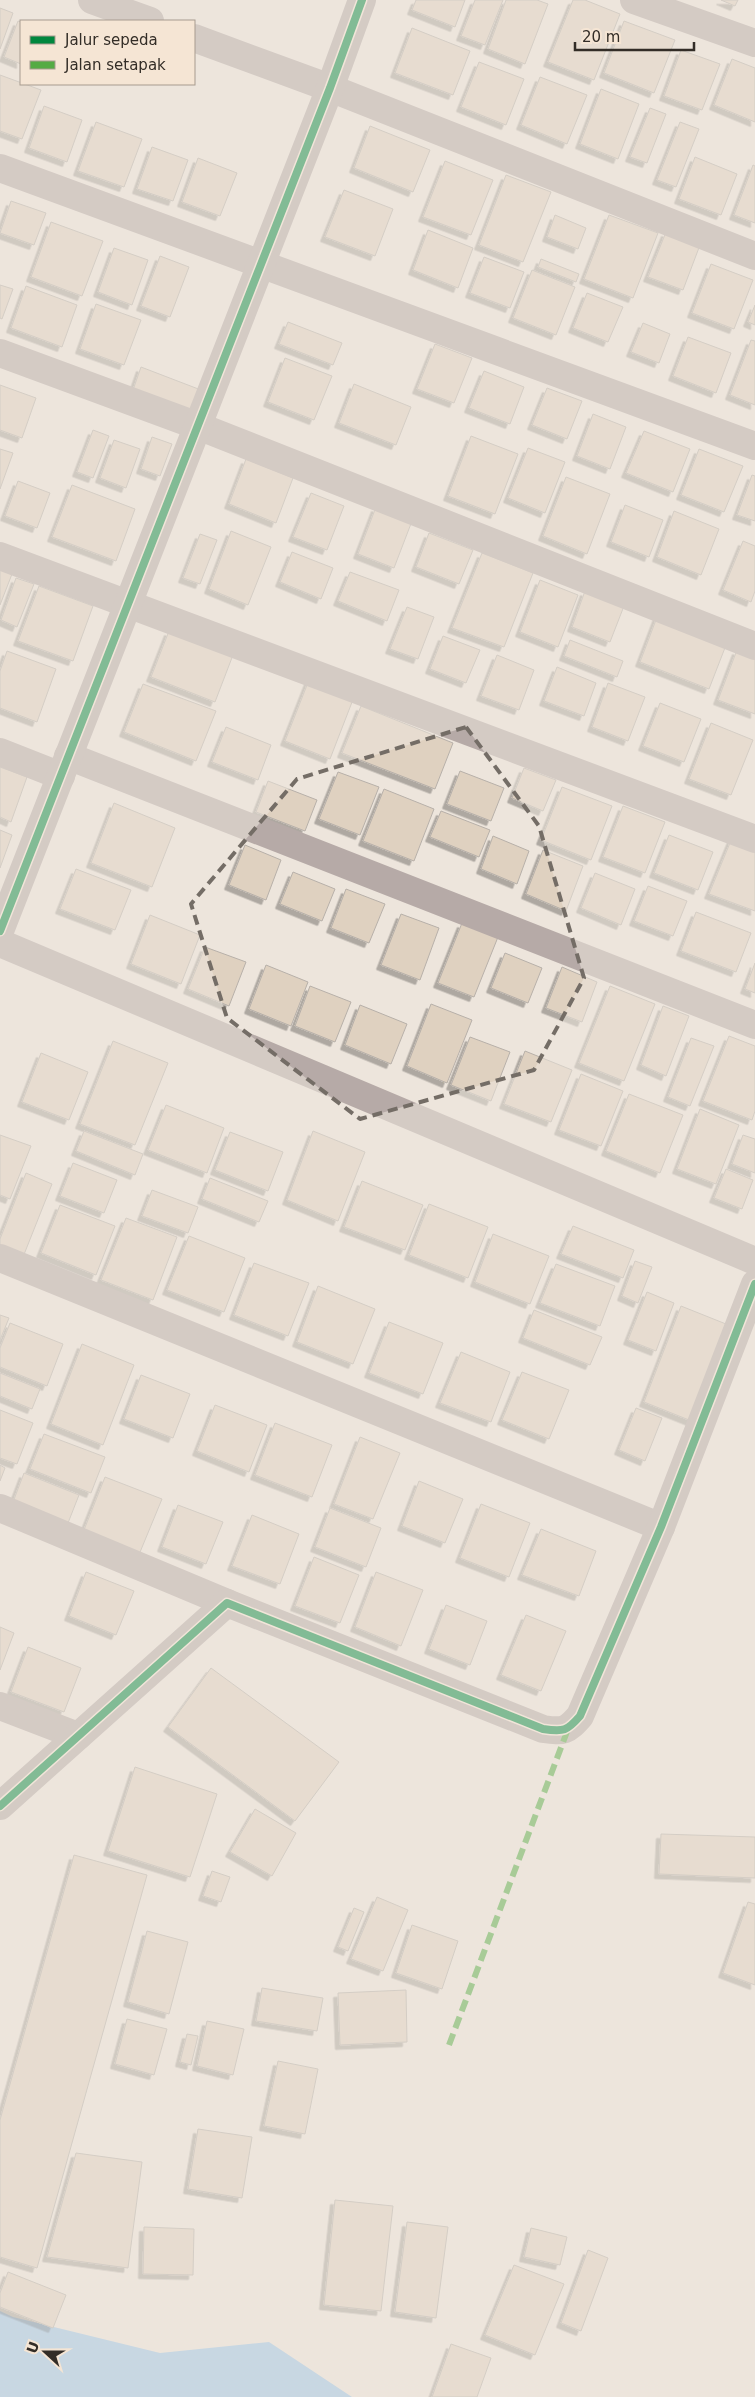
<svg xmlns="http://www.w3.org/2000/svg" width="755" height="2397" viewBox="0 0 755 2397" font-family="'DejaVu Sans',sans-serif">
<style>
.water{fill:#9cc5e9}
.building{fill:#dfd1c0;stroke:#b7b0a9;filter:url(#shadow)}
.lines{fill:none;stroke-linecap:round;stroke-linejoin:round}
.minor{stroke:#b6aaa7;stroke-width:28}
.quiet{stroke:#54ab44;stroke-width:6;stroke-dasharray:12 6;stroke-linecap:butt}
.cycleway-casing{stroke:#f5e5d4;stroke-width:11}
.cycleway{stroke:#00873e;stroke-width:8}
.marked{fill:none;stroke:#746d66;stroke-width:4;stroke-dasharray:10 6;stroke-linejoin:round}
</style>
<defs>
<filter id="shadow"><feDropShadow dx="-4.5" dy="4.5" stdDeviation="0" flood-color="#0004"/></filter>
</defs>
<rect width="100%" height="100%" fill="#ede5dc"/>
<polygon class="water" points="0,2311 13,2317 160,2353 269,2342 352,2397 0,2397"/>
<g class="building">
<polygon points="416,0 465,0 455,27 412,10"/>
<polygon points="475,0 503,0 485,45 461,36"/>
<polygon points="506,0 537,0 548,4 525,64 488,49"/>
<polygon points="573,0 585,0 620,14 594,80 548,62"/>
<polygon points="721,0 738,0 735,6"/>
<polygon points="0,8 13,13 0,49"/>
<polygon points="18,21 21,22 21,64 4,57"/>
<polygon points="624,21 675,40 654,93 604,73"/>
<polygon points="412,28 470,51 453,95 395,73"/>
<polygon points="681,50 720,64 702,110 664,96"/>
<polygon points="732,59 755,68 755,122 714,105"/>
<polygon points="479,62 524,79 506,125 461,107"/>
<polygon points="0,75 41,90 22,139 0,131"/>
<polygon points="540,77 587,95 567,144 521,125"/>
<polygon points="601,89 639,104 618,159 580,144"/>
<polygon points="44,106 82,120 67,162 29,148"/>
<polygon points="650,108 666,114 647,163 630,157"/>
<polygon points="96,122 142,139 124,187 78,171"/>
<polygon points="680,122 699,129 676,187 657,180"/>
<polygon points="370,126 430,150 413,192 354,168"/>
<polygon points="152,147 188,160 173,201 137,189"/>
<polygon points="695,157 737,174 721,215 679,199"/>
<polygon points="198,158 237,173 220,216 182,202"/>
<polygon points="445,161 493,180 471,235 423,217"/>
<polygon points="753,165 755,166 755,223 734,215"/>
<polygon points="506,175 551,192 523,262 479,245"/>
<polygon points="344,190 393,209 375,256 325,237"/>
<polygon points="11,201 46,213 34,245 0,233"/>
<polygon points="555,215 586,228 578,249 547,237"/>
<polygon points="609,215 658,233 633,298 584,279"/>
<polygon points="51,222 103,241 82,296 31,277"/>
<polygon points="428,230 473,248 458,288 413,270"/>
<polygon points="666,232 700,245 683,290 648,277"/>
<polygon points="114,248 148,260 132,305 98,292"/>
<polygon points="160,256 189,267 170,317 141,306"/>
<polygon points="484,257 524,272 510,308 470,293"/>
<polygon points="541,259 579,274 576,282 538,267"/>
<polygon points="711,264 753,280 734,329 692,313"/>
<polygon points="532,270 575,287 556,335 513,318"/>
<polygon points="0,285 13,289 2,319 0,318"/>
<polygon points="26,286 77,305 62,347 11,328"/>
<polygon points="587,293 623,307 608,342 573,328"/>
<polygon points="96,304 141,320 124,365 80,349"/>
<polygon points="755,305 755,325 748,322"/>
<polygon points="288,322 342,343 333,365 279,344"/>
<polygon points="643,323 670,334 659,363 631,352"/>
<polygon points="688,337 731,353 716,393 673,376"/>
<polygon points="751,340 755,341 755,405 730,395"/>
<polygon points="435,344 472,358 454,403 417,389"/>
<polygon points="285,358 332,376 314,420 268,402"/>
<polygon points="141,367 201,390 193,413 133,390"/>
<polygon points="484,371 524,387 510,424 469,408"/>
<polygon points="354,384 411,407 396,445 339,423"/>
<polygon points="0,385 36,398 22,438 0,430"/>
<polygon points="547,388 582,401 567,439 532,425"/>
<polygon points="593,414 626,427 610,469 577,456"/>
<polygon points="93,430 109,436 93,478 77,472"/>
<polygon points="644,431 690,449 673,492 626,473"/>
<polygon points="471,436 518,454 495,514 448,496"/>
<polygon points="152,437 172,444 160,476 141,469"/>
<polygon points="114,440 140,449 126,488 100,478"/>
<polygon points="528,448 565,462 545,513 508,498"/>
<polygon points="0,449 13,453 0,489"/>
<polygon points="699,449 743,466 724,512 681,495"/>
<polygon points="246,459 293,478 276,523 229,504"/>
<polygon points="752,475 755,476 755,521 737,515"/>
<polygon points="566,477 610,494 587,554 543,536"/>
<polygon points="18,481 50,493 37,528 5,516"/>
<polygon points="72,485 135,509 116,561 52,537"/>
<polygon points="311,493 344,506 327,550 293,537"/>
<polygon points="625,505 663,520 649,557 611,542"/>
<polygon points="376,507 412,521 394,568 358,554"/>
<polygon points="674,511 719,529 701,575 657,557"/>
<polygon points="231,531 271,547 248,605 209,589"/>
<polygon points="429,533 473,550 459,584 416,567"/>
<polygon points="200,534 217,540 200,584 183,578"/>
<polygon points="743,541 755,546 755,591 751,602 723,590"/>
<polygon points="292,552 333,568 321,599 280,582"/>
<polygon points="482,553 533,573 504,647 452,628"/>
<polygon points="0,569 12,574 0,605"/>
<polygon points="350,572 399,590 387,621 338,601"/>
<polygon points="16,578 34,584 17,627 1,620"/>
<polygon points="540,580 578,595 558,647 520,632"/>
<polygon points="39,586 93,606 73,661 18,641"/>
<polygon points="585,591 624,606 610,642 572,627"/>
<polygon points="407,607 434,617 418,659 390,649"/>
<polygon points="659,612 728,640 709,689 640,662"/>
<polygon points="169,631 233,655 215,702 151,677"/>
<polygon points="443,636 480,650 466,683 430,669"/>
<polygon points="570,640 623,661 617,677 564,656"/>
<polygon points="737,650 755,657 755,714 718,700"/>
<polygon points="7,651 56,669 37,722 0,708 0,671"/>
<polygon points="497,655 534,670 519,710 481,696"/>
<polygon points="557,667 596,683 584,716 544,701"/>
<polygon points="309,680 354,697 330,759 285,741"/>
<polygon points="608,683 645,697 628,741 592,727"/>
<polygon points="143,684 216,711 196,761 124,732"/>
<polygon points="660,703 701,719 684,762 643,746"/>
<polygon points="361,706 453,743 435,789 342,753"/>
<polygon points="711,723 753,740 731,795 689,779"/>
<polygon points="226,727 271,745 258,780 212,762"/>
<polygon points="0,767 27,777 11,822 0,817"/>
<polygon points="524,768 556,780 543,811 512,798"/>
<polygon points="460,771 504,788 491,821 447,804"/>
<polygon points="338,772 379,787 360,835 319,819"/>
<polygon points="268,781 317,800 305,831 256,812"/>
<polygon points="562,787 612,806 591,860 541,840"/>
<polygon points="384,789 434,809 414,861 363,841"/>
<polygon points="114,803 175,828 152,887 91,863"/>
<polygon points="623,806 665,822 645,873 603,857"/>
<polygon points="441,811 490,830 479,857 430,837"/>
<polygon points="0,830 12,835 0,868"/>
<polygon points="669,835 713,852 698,890 654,873"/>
<polygon points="493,836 529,851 517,884 481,869"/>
<polygon points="732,838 755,847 755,911 709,894"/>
<polygon points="245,845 281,860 266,900 229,885"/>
<polygon points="543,850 583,866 566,911 526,894"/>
<polygon points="76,869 131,890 115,930 60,909"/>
<polygon points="293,872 335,889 322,921 280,904"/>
<polygon points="595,873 635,889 621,925 581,908"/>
<polygon points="648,886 687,901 673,936 634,921"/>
<polygon points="346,889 385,904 369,943 331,928"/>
<polygon points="696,912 751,933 736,972 681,951"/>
<polygon points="401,914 439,928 420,980 381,965"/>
<polygon points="150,915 200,935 181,984 131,964"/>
<polygon points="462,923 498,937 474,997 438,983"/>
<polygon points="205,947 246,962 229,1006 188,989"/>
<polygon points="505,953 542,968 528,1003 491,988"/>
<polygon points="755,963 755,993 745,989"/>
<polygon points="266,965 308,982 291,1026 249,1009"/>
<polygon points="562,967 597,982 582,1022 546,1008"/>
<polygon points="310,986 351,1002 335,1042 295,1026"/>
<polygon points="610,986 655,1004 624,1081 579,1063"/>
<polygon points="431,1004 472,1020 447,1083 407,1066"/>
<polygon points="360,1005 407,1024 391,1064 345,1045"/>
<polygon points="663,1006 689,1016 666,1076 641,1065"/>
<polygon points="729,1036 755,1046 755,1111 752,1120 703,1101"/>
<polygon points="470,1037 510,1052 491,1101 451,1085"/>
<polygon points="691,1038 714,1046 690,1106 668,1097"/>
<polygon points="113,1041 168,1063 135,1145 80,1124"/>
<polygon points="525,1051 572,1070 551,1122 504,1104"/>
<polygon points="41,1053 88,1072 69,1120 22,1102"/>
<polygon points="581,1074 623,1091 601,1146 559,1130"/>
<polygon points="629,1094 683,1115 660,1173 606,1151"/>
<polygon points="166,1105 224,1128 207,1173 148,1150"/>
<polygon points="700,1109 739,1125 716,1184 677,1169"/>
<polygon points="84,1131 143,1154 135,1175 76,1151"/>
<polygon points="313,1131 365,1152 338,1221 287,1200"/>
<polygon points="230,1132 283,1152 268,1191 215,1170"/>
<polygon points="0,1135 31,1146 10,1199 0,1195"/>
<polygon points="743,1135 755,1139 755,1173 732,1164"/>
<polygon points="73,1163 117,1180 104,1213 60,1196"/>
<polygon points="726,1169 753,1180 742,1209 714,1198"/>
<polygon points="26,1173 52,1184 23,1257 0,1248 0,1239"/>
<polygon points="210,1178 268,1201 259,1222 202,1199"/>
<polygon points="362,1181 423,1205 405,1250 344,1227"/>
<polygon points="152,1190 198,1207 188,1233 142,1216"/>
<polygon points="429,1204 488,1227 468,1278 409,1255"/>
<polygon points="60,1205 115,1226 96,1275 41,1253"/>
<polygon points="126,1218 177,1237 153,1300 101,1280"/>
<polygon points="573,1226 634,1250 623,1278 561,1254"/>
<polygon points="493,1234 549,1256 530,1304 475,1282"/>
<polygon points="189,1236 245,1258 224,1312 167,1290"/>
<polygon points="635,1261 652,1267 638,1303 622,1296"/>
<polygon points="254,1263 309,1283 288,1336 234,1315"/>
<polygon points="556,1264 615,1286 600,1326 540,1303"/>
<polygon points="318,1286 375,1309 353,1364 297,1342"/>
<polygon points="647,1292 674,1303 656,1351 628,1340"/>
<polygon points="681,1306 731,1326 694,1422 644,1402"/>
<polygon points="534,1310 602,1337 590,1365 523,1338"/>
<polygon points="0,1315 9,1318 0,1340"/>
<polygon points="389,1322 443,1343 423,1394 369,1373"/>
<polygon points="10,1323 63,1344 47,1386 0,1367 0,1348"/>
<polygon points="82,1344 134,1365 103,1445 51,1424"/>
<polygon points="461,1352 510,1372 491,1422 440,1403"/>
<polygon points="522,1372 569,1390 549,1439 502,1420"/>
<polygon points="0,1373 40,1389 32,1409 0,1396"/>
<polygon points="141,1375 190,1394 173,1438 124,1419"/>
<polygon points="215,1405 267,1425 249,1472 197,1451"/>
<polygon points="636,1408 662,1418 645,1461 619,1450"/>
<polygon points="0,1410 33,1423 17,1464 0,1458"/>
<polygon points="275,1423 332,1445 312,1497 255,1475"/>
<polygon points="44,1434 105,1457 91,1493 30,1469"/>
<polygon points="360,1437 400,1453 373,1519 334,1504"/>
<polygon points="0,1465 5,1468 0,1481"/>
<polygon points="24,1473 79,1495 68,1523 13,1502"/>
<polygon points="105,1477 162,1499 138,1557 82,1535"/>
<polygon points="419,1481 463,1499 445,1543 402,1526"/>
<polygon points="481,1504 530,1523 509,1577 460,1558"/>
<polygon points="178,1505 223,1522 206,1564 162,1547"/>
<polygon points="330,1508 381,1528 366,1567 315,1547"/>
<polygon points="252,1515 299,1534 280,1584 232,1566"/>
<polygon points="541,1529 596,1551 579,1596 522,1575"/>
<polygon points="314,1557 359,1575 340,1623 295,1606"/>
<polygon points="86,1572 134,1591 116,1635 69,1616"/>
<polygon points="376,1572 423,1590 401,1646 355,1627"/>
<polygon points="446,1605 487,1621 470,1665 429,1649"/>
<polygon points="526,1615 566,1631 541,1691 501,1675"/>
<polygon points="0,1627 14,1633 0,1670"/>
<polygon points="28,1647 81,1668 64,1712 11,1692"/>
<polygon points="211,1668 339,1762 295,1821 168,1727"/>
<polygon points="135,1767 217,1794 190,1877 108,1851"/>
<polygon points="255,1809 296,1833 272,1876 230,1852"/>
<polygon points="661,1834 755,1837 755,1878 659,1874"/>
<polygon points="74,1855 147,1875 37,2268 0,2257 0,2120"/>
<polygon points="212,1871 230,1877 221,1902 203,1896"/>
<polygon points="377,1897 408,1910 383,1971 351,1959"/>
<polygon points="748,1902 755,1904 755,1985 723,1973"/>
<polygon points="354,1908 364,1912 348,1951 338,1947"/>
<polygon points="412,1925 458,1941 442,1989 396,1973"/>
<polygon points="147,1931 188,1942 169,2014 128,2002"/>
<polygon points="262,1988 323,1998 317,2031 256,2021"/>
<polygon points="406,1990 407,2042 340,2045 338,1993"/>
<polygon points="127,2019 167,2029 154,2075 115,2064"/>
<polygon points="207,2021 244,2029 233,2075 197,2066"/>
<polygon points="187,2034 198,2036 191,2065 180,2062"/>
<polygon points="278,2061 318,2069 305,2134 264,2126"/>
<polygon points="198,2129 252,2137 242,2198 188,2189"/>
<polygon points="76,2153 142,2162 128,2268 47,2257"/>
<polygon points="335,2200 393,2206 381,2311 324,2305"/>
<polygon points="407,2222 448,2227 436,2318 395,2312"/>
<polygon points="144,2227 194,2229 193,2275 143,2274"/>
<polygon points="531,2228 567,2237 560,2265 524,2257"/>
<polygon points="588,2250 608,2258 581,2331 561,2323"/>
<polygon points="514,2265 564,2284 535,2355 485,2335"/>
<polygon points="8,2272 66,2295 53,2328 0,2307 0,2293"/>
<polygon points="451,2344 491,2358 477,2397 432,2397"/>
</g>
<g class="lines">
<g class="minor">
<polyline points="92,0 150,21"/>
<polyline points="634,0 755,43"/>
<polyline points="194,38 330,88 755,256"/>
<polyline points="0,168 755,446"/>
<polyline points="0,353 198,426 755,646"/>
<polyline points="0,556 755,839"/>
<polyline points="0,752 61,776"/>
<polyline points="68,756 755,1025"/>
<polyline points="0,931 330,88 362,0"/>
<polyline points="0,943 755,1261"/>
<polyline points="0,1258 661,1527"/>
<polyline points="0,1508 227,1603"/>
<polyline points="0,1706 78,1736"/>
<path d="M 0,1806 L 227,1603 L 543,1729 C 564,1732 567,1731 580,1716 L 661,1527 L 755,1284"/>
</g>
<polyline class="quiet" points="449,2045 568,1729"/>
<g class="cycleway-casing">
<g id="cycleway">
<polyline points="0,931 330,88 362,0"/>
<path d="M 0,1806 L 227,1603 L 543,1729 C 564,1732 567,1731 580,1716 L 661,1527 L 755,1284"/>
</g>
</g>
<use href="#cycleway" class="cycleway"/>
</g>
<path d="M0 0H755V2397H0ZM 466,727 L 539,826 L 584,978 L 534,1070 L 360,1119 L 227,1018 L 191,904 L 297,779 Z" fill="#ede5dc" fill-opacity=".55" fill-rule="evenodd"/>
<path class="marked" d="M 466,727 L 539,826 L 584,978 L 534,1070 L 360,1119 L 227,1018 L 191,904 L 297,779 Z"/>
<rect x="20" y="20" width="175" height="65" fill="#f5e5d4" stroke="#a79b8f"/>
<rect x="30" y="36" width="25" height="8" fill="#00873e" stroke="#a79b8f"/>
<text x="65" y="45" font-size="15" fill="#332d27">Jalur sepeda</text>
<rect x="30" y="61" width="25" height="8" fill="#54ab44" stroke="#a79b8f"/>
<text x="65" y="70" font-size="15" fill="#332d27">Jalan setapak</text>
<g transform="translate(45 2352) rotate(291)" stroke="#f5e5d4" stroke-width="4" paint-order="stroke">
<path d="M0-4L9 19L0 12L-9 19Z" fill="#332d27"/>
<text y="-8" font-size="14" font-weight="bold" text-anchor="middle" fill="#332d27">U</text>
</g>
<path d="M575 42v8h119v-8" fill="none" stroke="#332d27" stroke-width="2.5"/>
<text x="582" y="42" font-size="15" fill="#332d27" stroke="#f5e5d4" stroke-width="4" paint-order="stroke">20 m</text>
</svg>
